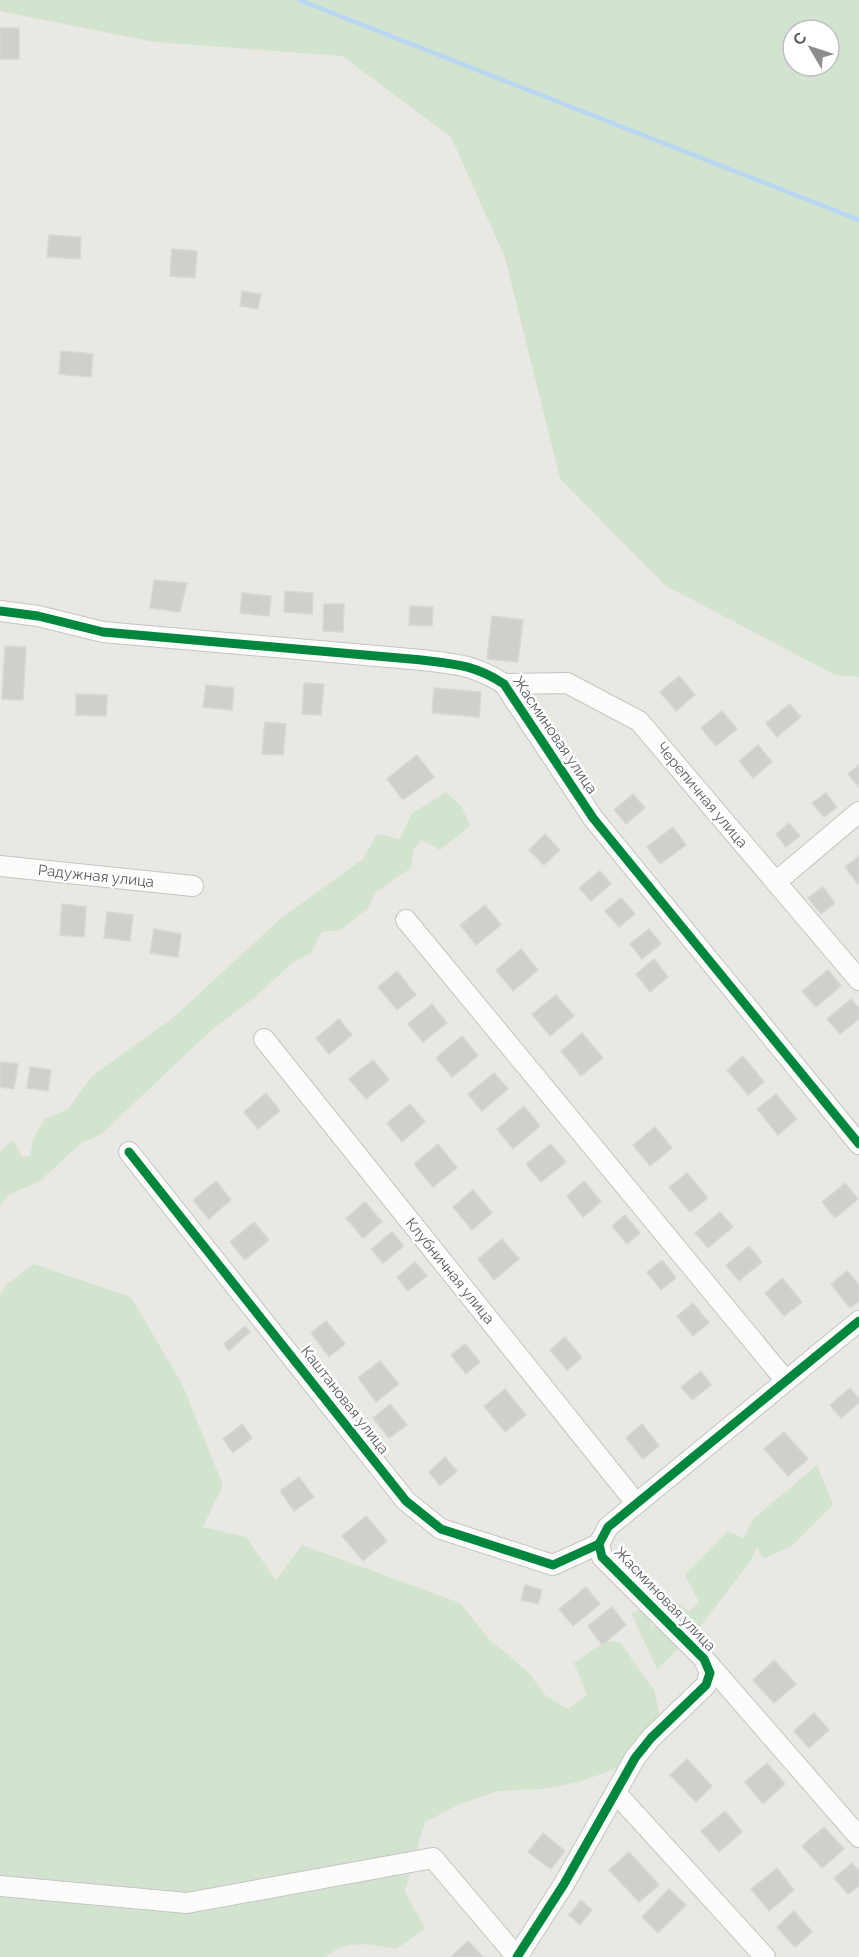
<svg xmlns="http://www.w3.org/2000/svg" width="859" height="1957" viewBox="0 0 859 1957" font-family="Raleway,sans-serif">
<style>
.green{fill:#d2e4d0;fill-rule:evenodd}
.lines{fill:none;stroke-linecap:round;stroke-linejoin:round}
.stream{stroke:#b9d6f2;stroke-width:4.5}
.building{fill:#cfcfcc;stroke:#d8d7d2;stroke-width:1.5}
.minor-casing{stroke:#c5c4c4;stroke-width:22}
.minor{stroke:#fcfcfb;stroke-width:20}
.cycleway-casing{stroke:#fff;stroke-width:13}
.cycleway{stroke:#00873e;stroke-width:9}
.labels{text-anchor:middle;stroke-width:5;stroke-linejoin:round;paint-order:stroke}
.street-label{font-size:15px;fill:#595c61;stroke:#fff}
</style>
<rect width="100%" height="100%" fill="#e9e8e3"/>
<g class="green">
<path d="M 0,0 L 859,0 L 859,677 L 835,675 L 666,586 L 560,479 L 505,258 L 451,137 L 342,56 L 155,42 L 0,11 ZM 793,30 L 829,30 L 829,66 L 793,66 Z"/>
<polygon points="446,792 462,807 470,826 440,850 422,840 414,849 411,868 376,892 368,908 341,930 322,932 311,953 292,963 255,997 214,1028 100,1135 81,1143 40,1181 8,1195 0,1206 0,1152 13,1140 22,1157 30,1156 33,1139 45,1119 68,1109 92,1076 174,1017 280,919 363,859 377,834 400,839 412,813"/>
<path d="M 34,1264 L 131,1297 L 183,1386 L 223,1485 L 203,1527 L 246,1537 L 276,1580 L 302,1545 L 460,1603 L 489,1639 L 529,1673 L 546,1696 L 568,1709 L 587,1695 L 574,1663 L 606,1641 L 620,1642 L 654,1690 L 661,1721 L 618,1768 L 579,1782 L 541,1789 L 498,1791 L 460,1804 L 425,1822 L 405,1891 L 425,1929 L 396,1949 C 369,1944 349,1939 325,1957 L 0,1957 L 0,1295 L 6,1285 Z"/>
<polygon points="817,1465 833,1505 792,1546 763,1559 757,1547 750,1562 695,1633 657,1669 631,1613 648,1606 652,1628 677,1602 689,1612 699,1602 685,1575 728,1531 743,1538 753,1519"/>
</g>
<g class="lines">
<polyline class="stream" points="299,0 859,220"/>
</g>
<g class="building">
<rect x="0" y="28" width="19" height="31"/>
<polygon points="49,235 81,237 80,259 47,257"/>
<polygon points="172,249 197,251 195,278 170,276"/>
<polygon points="242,291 261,294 258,309 240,306"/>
<polygon points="61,351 93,354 91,377 59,374"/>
<polygon points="154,580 187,583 180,612 150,608"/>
<polygon points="285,591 313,593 312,614 284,612"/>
<polygon points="242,593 271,596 269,616 240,613"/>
<polygon points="324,604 344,604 343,632 323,631"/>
<polygon points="410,606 433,607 432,626 409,625"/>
<polygon points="492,616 523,620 518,662 487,659"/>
<polygon points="5,646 26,647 23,700 2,699"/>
<polygon points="679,676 695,695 676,711 660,692"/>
<polygon points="304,683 324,684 321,715 302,714"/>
<polygon points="206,685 234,688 232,710 203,707"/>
<polygon points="434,688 481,692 479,717 432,713"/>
<polygon points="76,694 107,695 106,716 76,715"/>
<polygon points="790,704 801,717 777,737 766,723"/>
<polygon points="722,711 737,729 716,746 701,728"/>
<polygon points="265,722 286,724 283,755 262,754"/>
<polygon points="758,745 772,762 753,778 739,761"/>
<polygon points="417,755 434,777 403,800 387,779"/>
<polygon points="859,765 859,787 848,774"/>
<polygon points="826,793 837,807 824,817 812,803"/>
<polygon points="633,794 645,808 626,824 614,810"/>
<polygon points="789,823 800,836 786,847 776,834"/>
<polygon points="673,827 686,845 660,864 647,847"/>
<polygon points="545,834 560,850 544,865 529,850"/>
<polygon points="859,856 859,883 858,884 845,867"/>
<polygon points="600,871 611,884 591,901 579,888"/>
<polygon points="823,887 835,903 821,914 808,898"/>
<polygon points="621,898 635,914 619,927 605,911"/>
<polygon points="62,904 86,907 84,937 60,935"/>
<polygon points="485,905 501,925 476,945 460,925"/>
<polygon points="107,912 133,915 130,941 104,938"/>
<polygon points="154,929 181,934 178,957 150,953"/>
<polygon points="649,929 661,944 642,959 630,944"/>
<polygon points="521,949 538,970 513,991 496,970"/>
<polygon points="654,959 668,977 650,992 636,974"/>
<polygon points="828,970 841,986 816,1007 802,991"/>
<polygon points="397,971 416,995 397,1010 378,987"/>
<polygon points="556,995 574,1016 550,1036 532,1014"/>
<polygon points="851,999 859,1008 859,1019 840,1034 827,1019"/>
<polygon points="432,1004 447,1023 423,1042 408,1024"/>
<polygon points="339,1019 352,1035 329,1054 316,1038"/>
<polygon points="582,1033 603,1058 581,1076 561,1051"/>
<polygon points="462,1036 478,1056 452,1077 436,1058"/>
<polygon points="743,1056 764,1082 748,1095 727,1070"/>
<polygon points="373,1060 389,1080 366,1099 349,1079"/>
<polygon points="0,1062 18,1064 14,1089 0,1087"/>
<polygon points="30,1067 51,1070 48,1091 27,1088"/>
<polygon points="494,1073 508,1089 482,1111 468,1094"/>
<polygon points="266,1093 280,1111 258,1129 244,1112"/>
<polygon points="776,1094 797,1119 778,1135 757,1109"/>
<polygon points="410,1104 425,1122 402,1142 387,1123"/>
<polygon points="524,1106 540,1126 513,1149 497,1129"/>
<polygon points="655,1127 672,1148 650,1166 633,1145"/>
<polygon points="438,1144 457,1168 433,1187 414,1164"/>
<polygon points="551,1144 566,1162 541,1182 526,1164"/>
<polygon points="687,1173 708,1198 690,1212 669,1187"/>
<polygon points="216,1181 231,1200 209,1219 193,1200"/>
<polygon points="584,1181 601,1202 583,1217 567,1196"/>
<polygon points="845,1183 858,1199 835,1218 822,1202"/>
<polygon points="473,1190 492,1213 472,1230 453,1207"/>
<polygon points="365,1202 382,1222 363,1238 346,1218"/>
<polygon points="720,1212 733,1227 708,1248 695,1233"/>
<polygon points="625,1215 640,1233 627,1244 612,1226"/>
<polygon points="254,1222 269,1240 245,1260 230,1242"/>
<polygon points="392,1232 404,1246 383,1263 371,1249"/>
<polygon points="502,1239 519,1259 494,1280 478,1259"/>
<polygon points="749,1246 762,1262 739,1281 726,1265"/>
<polygon points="662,1260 676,1278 661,1290 647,1272"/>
<polygon points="415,1262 427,1276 408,1291 397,1277"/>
<polygon points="847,1271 859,1285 859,1301 850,1308 831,1284"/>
<polygon points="782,1278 802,1302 784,1316 765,1293"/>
<polygon points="693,1303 709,1323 693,1336 677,1316"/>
<polygon points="326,1321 345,1344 329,1357 311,1333"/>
<polygon points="245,1326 250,1332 229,1351 224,1344"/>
<polygon points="565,1337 582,1358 567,1370 550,1350"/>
<polygon points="465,1344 480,1362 466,1374 451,1355"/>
<polygon points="380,1361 399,1384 376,1402 358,1378"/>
<polygon points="701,1371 711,1385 692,1400 681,1387"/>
<polygon points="850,1388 859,1399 859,1403 841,1418 830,1405"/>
<polygon points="505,1389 526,1415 505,1432 484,1406"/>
<polygon points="390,1404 407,1425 389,1438 373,1418"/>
<polygon points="242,1424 252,1438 233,1453 223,1439"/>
<polygon points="642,1424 659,1446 643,1459 626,1438"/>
<polygon points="784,1432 808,1459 788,1476 764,1449"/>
<polygon points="445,1457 457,1471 440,1486 429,1472"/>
<polygon points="299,1477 314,1497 294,1511 280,1491"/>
<polygon points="366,1516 387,1541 363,1561 342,1536"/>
<polygon points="525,1585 542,1590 538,1604 521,1600"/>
<polygon points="586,1587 600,1604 573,1626 559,1609"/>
<polygon points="612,1607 626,1625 602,1645 588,1626"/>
<polygon points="774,1660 796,1684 774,1703 753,1680"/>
<polygon points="814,1713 829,1730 809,1748 794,1731"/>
<polygon points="687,1759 712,1786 696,1802 670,1775"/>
<polygon points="767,1763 785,1784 763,1804 745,1782"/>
<polygon points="725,1811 742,1832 719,1852 701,1831"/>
<polygon points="824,1827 844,1849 822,1868 802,1846"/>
<polygon points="543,1833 565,1851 551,1869 528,1852"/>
<polygon points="629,1852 659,1885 639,1902 609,1870"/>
<polygon points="852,1863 859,1871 859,1886 848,1894 834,1878"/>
<polygon points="777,1868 794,1890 769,1911 751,1889"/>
<polygon points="669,1889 686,1905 658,1933 642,1917"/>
<polygon points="581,1900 592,1910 580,1925 569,1915"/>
<polygon points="794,1911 812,1932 795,1947 777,1927"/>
<polygon points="468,1941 483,1957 451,1957"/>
</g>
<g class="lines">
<g class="minor-casing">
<g id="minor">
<path d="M 0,611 L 38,616 L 103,632 L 422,660 C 455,664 475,665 504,684 L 593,818 L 859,1144"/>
<polyline points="504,684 567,683 639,721 859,980"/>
<polyline points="0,866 193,886"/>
<polyline points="776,882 859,812"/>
<polyline points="406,920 786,1381"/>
<polyline points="264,1039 636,1503"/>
<polyline points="129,1152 406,1501 441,1529 553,1565 599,1544"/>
<polyline points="706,1661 859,1837"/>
<polyline points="616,1793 765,1957"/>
<polyline points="0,1886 187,1903 433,1858 517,1957"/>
<polyline points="517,1957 564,1884 635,1758 651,1738 706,1685 710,1673 704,1659 602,1557 599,1544 608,1527 859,1321"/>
</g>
</g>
<use href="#minor" class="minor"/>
<g class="cycleway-casing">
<g id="cycleway">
<path d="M 0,611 L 38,616 L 103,632 L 422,660 C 455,664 475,665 504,684 L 593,818 L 859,1144"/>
<polyline points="129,1152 406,1501 441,1529 553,1565 599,1544"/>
<polyline points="517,1957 564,1884 635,1758 651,1738 706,1685 710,1673 704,1659 602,1557 599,1544 608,1527 859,1321"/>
</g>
</g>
<use href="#cycleway" class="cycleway"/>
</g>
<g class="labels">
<g class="street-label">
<text transform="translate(555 735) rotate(56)" y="5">Жасминовая улица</text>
<text transform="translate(702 795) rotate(50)" y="5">Черепичная улица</text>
<text transform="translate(96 876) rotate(6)" y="5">Радужная улица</text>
<text transform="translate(450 1271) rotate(51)" y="5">Клубничная улица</text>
<text transform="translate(345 1400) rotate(52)" y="5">Каштановая улица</text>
<text transform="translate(665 1599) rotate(46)" y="5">Жасминовая улица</text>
</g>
</g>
<g transform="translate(811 48) rotate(309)"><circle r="28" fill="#ffffff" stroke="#bdbec0" stroke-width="1.5"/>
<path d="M0-4.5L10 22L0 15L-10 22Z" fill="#8b8d8e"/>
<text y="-9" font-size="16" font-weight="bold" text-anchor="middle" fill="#595c61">С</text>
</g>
</svg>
